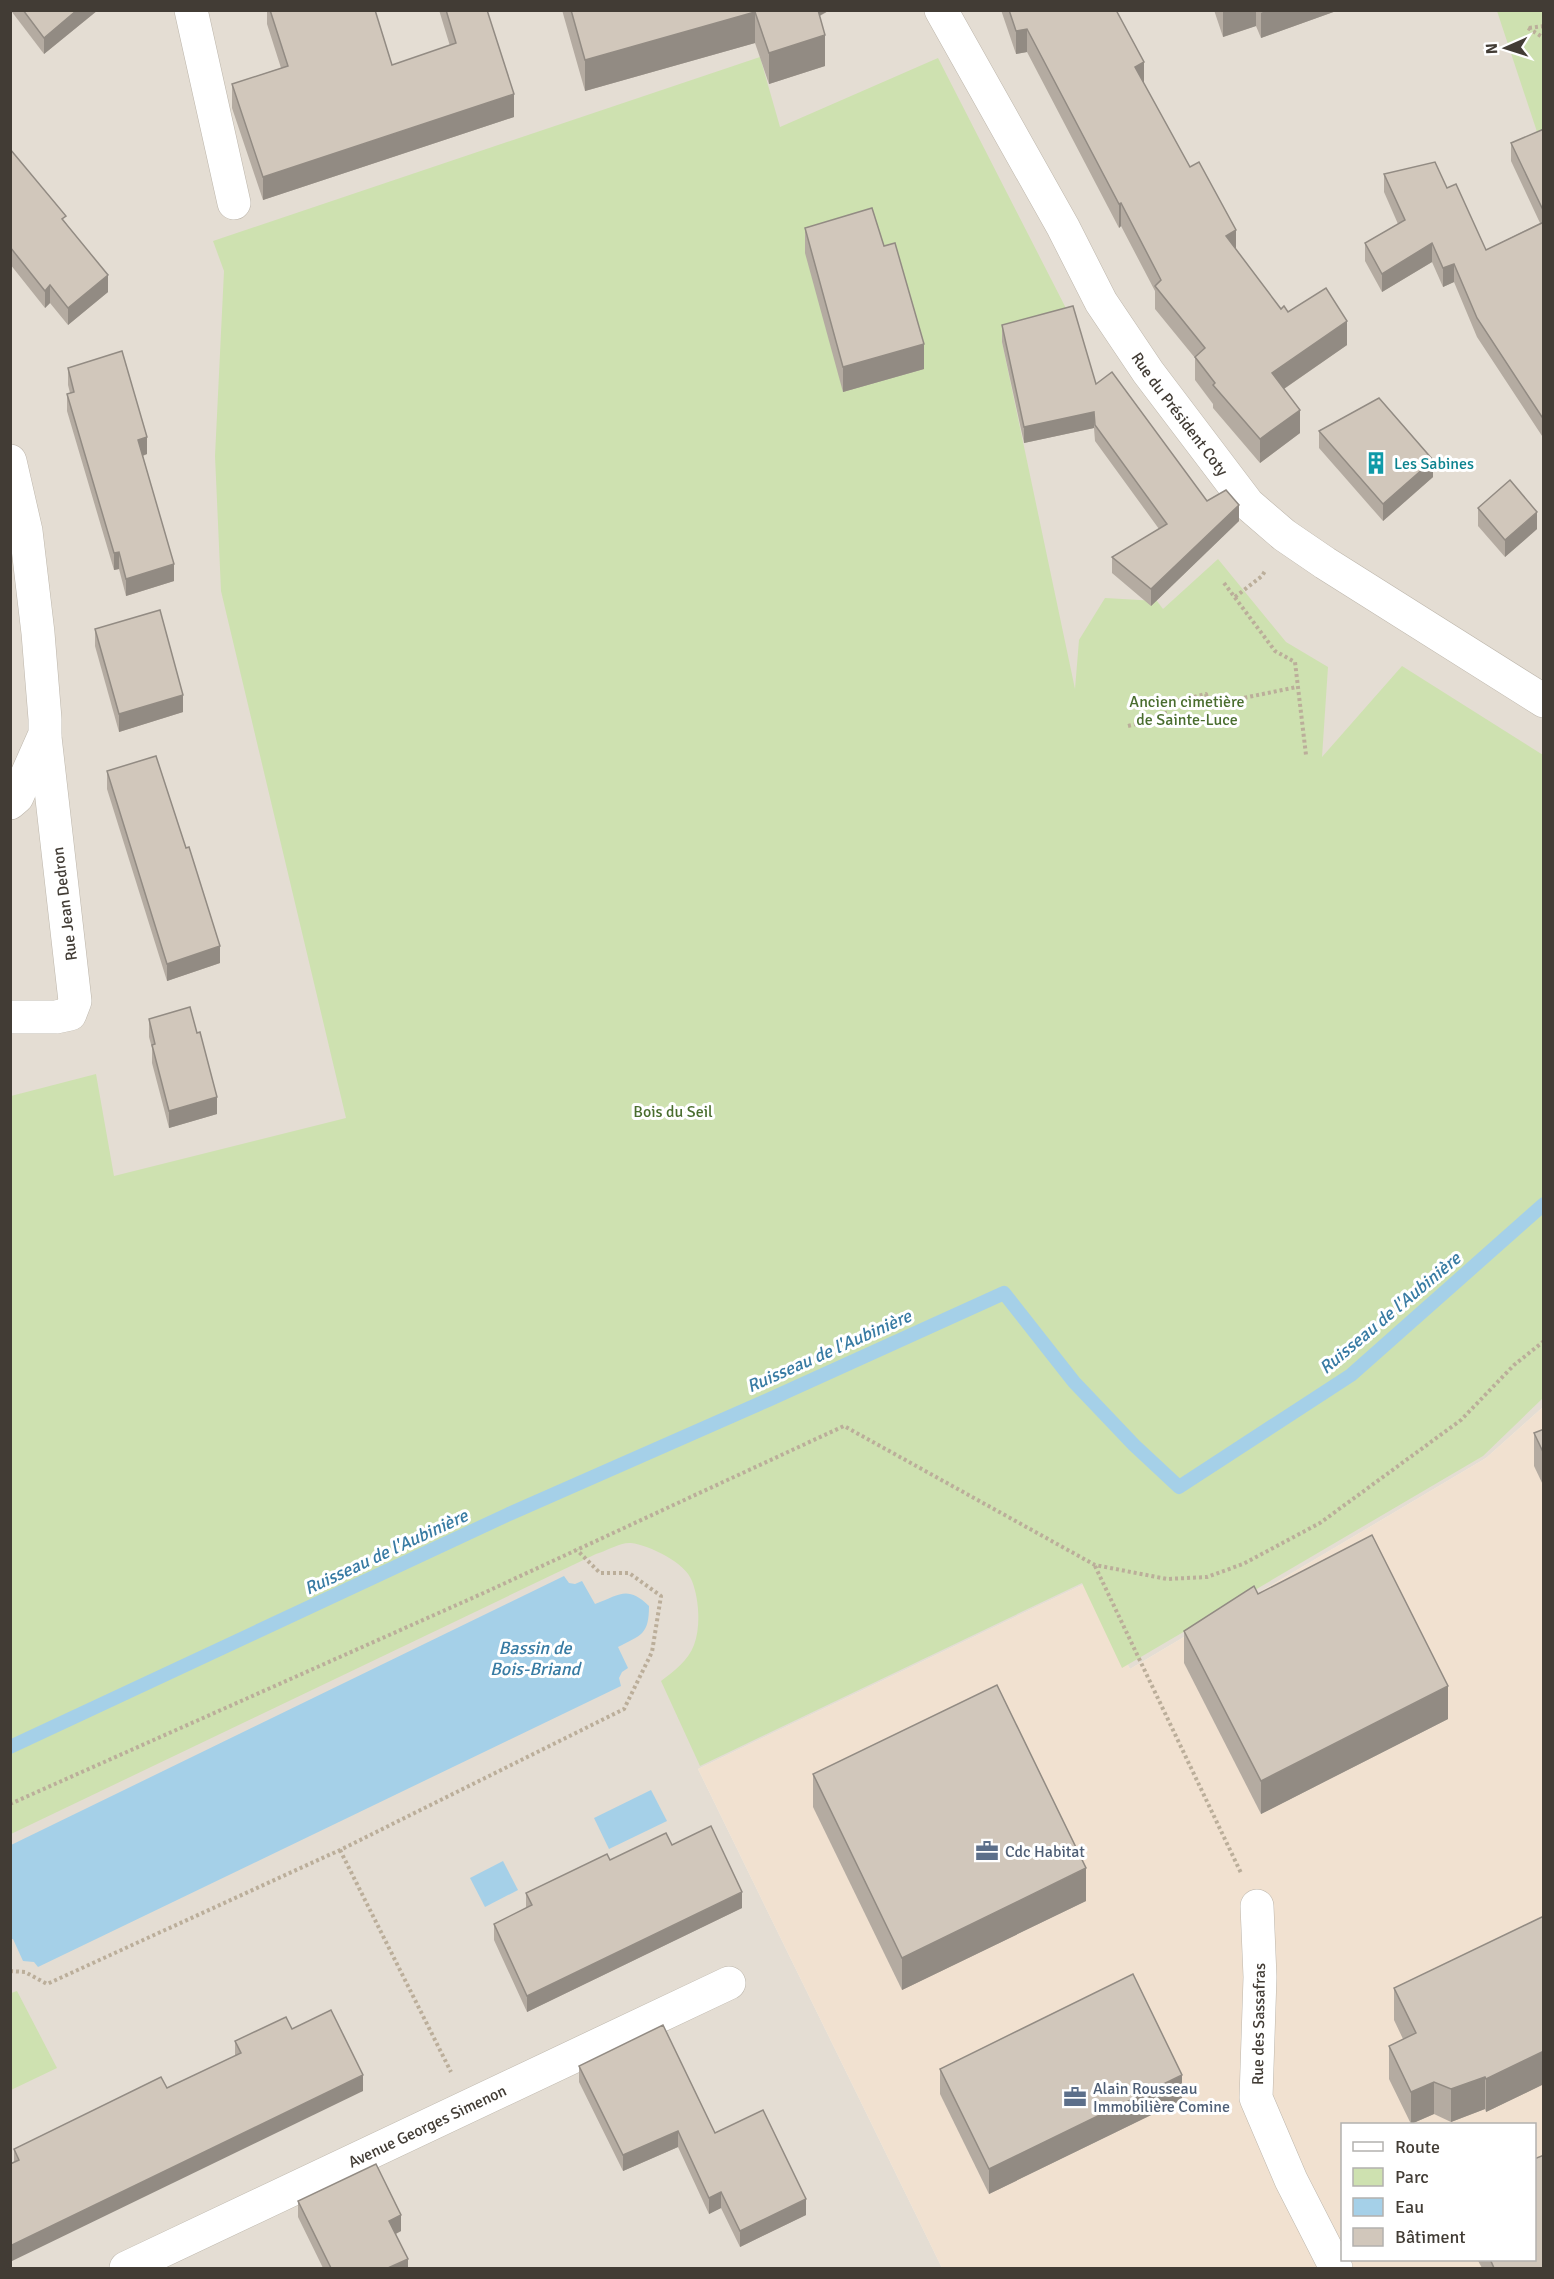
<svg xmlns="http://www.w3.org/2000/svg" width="1554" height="2279" viewBox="0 0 1554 2279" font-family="Signika,sans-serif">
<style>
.residential{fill:#e4ddd3}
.commercial{fill:#f1e1d0;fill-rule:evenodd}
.green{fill:#cee1b0}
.water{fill:#a5d0e8}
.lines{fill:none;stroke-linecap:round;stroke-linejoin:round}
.stream{stroke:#a5d0e8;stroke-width:14}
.minor-casing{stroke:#bdb6ab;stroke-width:34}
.tertiary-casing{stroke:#bdb6ab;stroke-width:34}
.path{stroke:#bbae9a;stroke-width:4;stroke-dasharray:3 3;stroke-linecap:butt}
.minor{stroke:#fff;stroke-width:33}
.tertiary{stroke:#fff;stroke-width:33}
.wall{fill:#b4aba1}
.shaded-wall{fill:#928b83}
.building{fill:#d1c7bb;stroke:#928b83;stroke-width:1.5}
.labels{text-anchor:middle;stroke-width:6;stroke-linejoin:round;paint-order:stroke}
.street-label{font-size:16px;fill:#423c35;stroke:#fff}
.culture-label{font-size:16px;fill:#0d838f;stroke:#fff;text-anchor:start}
.park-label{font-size:16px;fill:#496d2e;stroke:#fff}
.service-label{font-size:16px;fill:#4e5e75;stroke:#fff;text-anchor:start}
.water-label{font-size:18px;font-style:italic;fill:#387ba3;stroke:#fff}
</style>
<rect width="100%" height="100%" fill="#f0ece4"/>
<polygon class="residential" points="11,11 1543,11 1543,1407 1486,1458 1130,1669 1084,1584 698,1769 942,2268 11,2268"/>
<path class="commercial" d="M 1543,1407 L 1543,2268 L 942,2268 L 698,1769 L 1084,1584 L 1130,1669 L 1486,1458 ZM 1342,2124 L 1534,2124 L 1534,2260 L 1342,2260 Z"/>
<g class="green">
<polygon points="1497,11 1543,11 1542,147 1498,14"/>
<path d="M 760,57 L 780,127 L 938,58 L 1073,322 L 1002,342 L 1075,689 L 1079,640 L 1105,598 L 1157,601 L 1163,609 L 1218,559 L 1286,642 L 1328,667 L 1322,757 L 1402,666 L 1543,755 L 1543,1398 L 1483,1456 L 1122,1668 L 1082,1583 L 700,1766 L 661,1681 C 674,1671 688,1661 694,1645 C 701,1626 699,1599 692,1581 C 686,1563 649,1545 631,1543 C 621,1542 606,1551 596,1554 L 11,1834 L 11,1096 L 96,1074 L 114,1176 L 346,1118 L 221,591 L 215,456 L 224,271 L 213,241 Z"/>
<polygon points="17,1991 57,2068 11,2090 11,1993"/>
</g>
<g class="water">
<path d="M 564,1576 L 569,1583 L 575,1584 L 582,1581 L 595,1604 C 620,1595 627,1585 649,1606 C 649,1635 641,1635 618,1647 L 628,1668 L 622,1672 L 619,1678 L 621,1686 L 38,1967 L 34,1962 L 23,1961 L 13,1939 L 11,1939 L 11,1845 Z"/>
<polygon points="651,1790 667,1821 609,1849 594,1818"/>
<polygon points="503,1861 518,1890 485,1907 470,1878"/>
</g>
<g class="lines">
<polyline class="stream" points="10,1747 509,1514 768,1400 1004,1293 1074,1382 1134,1445 1179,1487 1351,1375 1544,1204"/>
<g class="minor-casing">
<g id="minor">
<polyline points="191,10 234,203"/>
<polyline points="10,461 26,531 38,633 45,719 45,734 17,797 10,803"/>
<polyline points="10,1017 56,1017 70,1014 75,1001 45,737"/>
<polyline points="1257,1906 1260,1977 1256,2098 1291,2180 1336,2268"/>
<path id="s1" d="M 126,2268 L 729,1983"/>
</g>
</g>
<g class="tertiary-casing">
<g id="tertiary">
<path id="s2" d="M 941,10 L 1063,227 L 1101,302 L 1148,372 L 1248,504 L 1284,535 L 1325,563 L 1544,701"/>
</g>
</g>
<g class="path">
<polyline points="1528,28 1544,38"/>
<polyline points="1529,28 1544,26"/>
<polyline points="1224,583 1275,651 1295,662 1306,755"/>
<polyline points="1235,597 1262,576 1265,571"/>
<polyline points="1128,726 1166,717 1163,704 1206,694 1209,705 1297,687"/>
<polyline points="1095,1566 1241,1873"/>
<polyline points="10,1804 488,1591 844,1426 1095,1565 1167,1579 1207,1577 1243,1564 1320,1523 1461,1420 1514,1365 1544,1341"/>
<polyline points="340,1850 451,2072"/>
<polyline points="10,1971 25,1972 47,1984 340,1850 624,1709 652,1652 661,1596 629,1573 600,1573 577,1550"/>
</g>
<use href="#minor" class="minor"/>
<use href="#tertiary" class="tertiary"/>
</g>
<g class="wall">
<polygon points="12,10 98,10 44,54 12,12"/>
<polygon points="267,10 375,10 392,65 450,46 439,10 487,10 514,117 263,200 232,108 232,84 281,68 267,24"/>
<polygon points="562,10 830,10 820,16 825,66 769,84 755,43 585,91"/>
<polygon points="1001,10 1116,10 1144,84 1236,250 1281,309 1347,345 1284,389 1300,433 1260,463 1213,408 1213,404 1195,380 1195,358 1155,309 1155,291 1121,226 1119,228 1027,52 1016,54"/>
<polygon points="1214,10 1339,10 1261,38 1256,26 1223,37"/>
<polygon points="1544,129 1544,439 1477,337 1454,282 1443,287 1432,262 1382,292 1365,261 1365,243 1398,224 1384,192 1384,174 1447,188 1486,250 1540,223 1511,161 1511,143"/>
<polygon points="10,149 66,223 108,292 68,325 50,303 45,308 10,264"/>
<polygon points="805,228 884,246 924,369 843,392 805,253"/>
<polygon points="1002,325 1096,384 1207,501 1239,521 1151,606 1112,573 1112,557 1159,529 1095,441 1094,428 1024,443 1002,342"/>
<polygon points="68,368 147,454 143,456 174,581 126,596 119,569 114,570 67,411 67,394 70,393 68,385"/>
<polygon points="1319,431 1433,477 1383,521 1319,448"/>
<polygon points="1478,508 1537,529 1505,557 1478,526"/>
<polygon points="95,629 183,712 119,732 95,646"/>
<polygon points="107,771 186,848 220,963 167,981 107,789"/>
<polygon points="149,1019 217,1114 169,1128 152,1063 152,1048 149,1037"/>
<polygon points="1544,1429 1544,1487 1534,1466 1534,1433"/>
<polygon points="1184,1631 1448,1719 1261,1814 1184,1663"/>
<polygon points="813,1774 1086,1901 902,1990 813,1807"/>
<polygon points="672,1845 742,1908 527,2012 494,1940 494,1924 526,1908 526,1893 610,1860"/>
<polygon points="1544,1916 1544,2084 1486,2112 1485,2109 1451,2122 1434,2114 1411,2124 1389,2079 1389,2046 1403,2039 1394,2020 1394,1988"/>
<polygon points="292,2029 363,2091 14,2162 14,2149 167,2088 235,2056 235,2041"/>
<polygon points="579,2066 715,2133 806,2215 740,2247 721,2208 709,2214 678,2147 623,2171 579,2082"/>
<polygon points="940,2069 1182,2100 989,2194 940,2094"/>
<polygon points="298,2201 401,2231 396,2234 408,2268 323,2268 298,2217"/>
<polygon points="1477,2259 1534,2259 1544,2268 1482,2268"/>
</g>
<g class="shaded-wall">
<polygon points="77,10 98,10 44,54 44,38"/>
<polygon points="811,10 830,10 811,20"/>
<polygon points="1227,10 1256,10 1256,26 1223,37 1223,12"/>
<polygon points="1267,10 1339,10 1261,38 1261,13"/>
<polygon points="755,12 755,43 585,91 585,60"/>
<polygon points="1027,29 1027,52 1016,54 1016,31"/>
<polygon points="825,35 825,66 769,84 769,53"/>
<polygon points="1144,62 1144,85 1135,67"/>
<polygon points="514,94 514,117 263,200 263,177"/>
<polygon points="1121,203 1121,226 1119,228 1119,204"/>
<polygon points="1236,230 1236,254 1226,236"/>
<polygon points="1432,243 1432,262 1382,292 1382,274"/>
<polygon points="1454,264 1454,282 1443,287 1443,268"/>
<polygon points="108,275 108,292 68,325 68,308"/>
<polygon points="50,285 50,303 45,308 45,291"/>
<polygon points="1347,321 1347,345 1272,397 1272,373"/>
<polygon points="924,344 924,369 843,392 843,367"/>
<polygon points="1300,410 1300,433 1260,463 1260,439"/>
<polygon points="1094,412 1094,428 1024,443 1024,427"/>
<polygon points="147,437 147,454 138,457 138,440"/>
<polygon points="1433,460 1433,477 1383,521 1383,504"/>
<polygon points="1239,505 1239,521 1151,606 1151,589"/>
<polygon points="1537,512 1537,529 1505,557 1505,540"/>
<polygon points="119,552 119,569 114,570 114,553"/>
<polygon points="174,564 174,581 126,596 126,579"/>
<polygon points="183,695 183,712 119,732 119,714"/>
<polygon points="220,946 220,963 167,981 167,964"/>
<polygon points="217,1097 217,1114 169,1128 169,1111"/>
<polygon points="1448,1686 1448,1719 1261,1814 1261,1781"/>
<polygon points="1086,1868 1086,1901 902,1990 902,1958"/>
<polygon points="742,1892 742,1908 527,2012 527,1996"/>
<polygon points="1544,2051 1544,2084 1486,2112 1486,2079"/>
<polygon points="363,2075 363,2091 10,2262 10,2246"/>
<polygon points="1182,2075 1182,2100 989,2194 989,2169"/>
<polygon points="1485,2077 1485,2109 1451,2122 1451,2089"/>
<polygon points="1434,2082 1434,2114 1411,2124 1411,2092"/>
<polygon points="678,2131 678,2147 623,2171 623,2155"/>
<polygon points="721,2192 721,2208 709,2214 709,2198"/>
<polygon points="806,2199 806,2215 740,2247 740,2231"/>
<polygon points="401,2215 401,2231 389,2237 389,2221"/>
<polygon points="408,2259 408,2268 388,2268"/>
</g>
<g class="building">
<polygon points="23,10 77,10 44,38"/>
<polygon points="270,10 375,10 392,65 456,43 446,10 487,10 514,94 263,177 232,84 288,66"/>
<polygon points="571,10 818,10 825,35 769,53 755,12 585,60"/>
<polygon points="1009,10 1116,10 1144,62 1135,67 1190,167 1199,162 1236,230 1226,236 1281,309 1284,306 1288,312 1326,288 1347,321 1272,373 1300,410 1260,439 1213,385 1215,383 1195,357 1205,348 1155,286 1161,280 1121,203 1119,204 1027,29 1016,31"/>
<polygon points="1544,129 1544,212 1511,143"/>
<polygon points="10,149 66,216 62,219 108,275 68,308 50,285 45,291 10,247"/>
<polygon points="1435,162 1447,188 1456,184 1486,250 1544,222 1544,420 1477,318 1454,264 1443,268 1432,243 1382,274 1365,243 1405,220 1384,174"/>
<polygon points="872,208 884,246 895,243 924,344 843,367 805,228"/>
<polygon points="1073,306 1096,384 1112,372 1207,501 1226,490 1239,505 1151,589 1112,557 1167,524 1095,425 1094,412 1024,427 1002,325"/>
<polygon points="122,351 147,437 138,440 174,564 126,579 119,552 114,553 67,394 74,392 68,368"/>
<polygon points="1379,398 1433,460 1383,504 1319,431"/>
<polygon points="1510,480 1537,512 1505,540 1478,508"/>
<polygon points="160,610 183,695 119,714 95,629"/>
<polygon points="156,756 186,848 189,847 220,946 167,964 107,771"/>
<polygon points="190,1007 197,1033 200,1032 217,1097 169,1111 152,1045 155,1044 149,1019"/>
<polygon points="1544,1429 1544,1454 1534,1433"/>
<polygon points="1372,1535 1448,1686 1261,1781 1184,1631 1254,1586 1258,1594"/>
<polygon points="997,1685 1086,1868 902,1958 813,1774"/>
<polygon points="711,1826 742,1892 527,1996 494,1924 532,1905 526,1893 607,1854 610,1860 666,1833 672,1845"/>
<polygon points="1544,1916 1544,2051 1486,2079 1485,2077 1451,2089 1434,2082 1411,2092 1389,2046 1416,2033 1394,1988"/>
<polygon points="1133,1974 1182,2075 989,2169 940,2069"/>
<polygon points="331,2010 363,2075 10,2246 10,2164 19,2160 14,2149 161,2077 167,2088 241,2053 235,2041 286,2017 292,2029"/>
<polygon points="663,2025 715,2133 763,2110 806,2199 740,2231 721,2192 709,2198 678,2131 623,2155 579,2066"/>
<polygon points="1544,2155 1544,2268 1494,2268 1490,2259 1534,2259 1534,2159"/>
<polygon points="376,2164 401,2215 389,2221 408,2259 388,2268 331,2268 298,2201"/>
</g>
<defs>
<g id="building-bare" transform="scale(1.8)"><path d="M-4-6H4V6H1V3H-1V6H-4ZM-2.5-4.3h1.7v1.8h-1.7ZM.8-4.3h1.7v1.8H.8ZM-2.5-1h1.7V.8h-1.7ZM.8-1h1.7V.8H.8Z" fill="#0f9aa8" stroke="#fff" stroke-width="2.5" paint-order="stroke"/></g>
<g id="office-bare" transform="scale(1.8)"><path d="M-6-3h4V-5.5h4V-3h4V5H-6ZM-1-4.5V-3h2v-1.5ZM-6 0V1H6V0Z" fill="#5c6f8a" stroke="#fff" stroke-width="2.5" paint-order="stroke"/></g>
</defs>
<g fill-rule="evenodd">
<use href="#building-bare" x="1376" y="463"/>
<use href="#office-bare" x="987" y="1851"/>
<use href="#office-bare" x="1075" y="2097"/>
</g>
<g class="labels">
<g class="street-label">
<text dy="6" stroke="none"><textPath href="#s2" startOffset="470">Rue du Président Coty</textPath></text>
<text transform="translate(64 904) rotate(-97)" y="6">Rue Jean Dedron</text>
<text transform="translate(1258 2024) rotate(-89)" y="6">Rue des Sassafras</text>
<text dy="6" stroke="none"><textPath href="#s1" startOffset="333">Avenue Georges Simenon</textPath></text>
</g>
<g class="culture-label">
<text x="1394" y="469">Les Sabines</text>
</g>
<g class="park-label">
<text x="1187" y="707">Ancien cimetière<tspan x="1187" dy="18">de Sainte-Luce</tspan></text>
<text x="673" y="1117">Bois du Seil</text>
</g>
<g class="service-label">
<text x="1005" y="1857">Cdc Habitat</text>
<text x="1093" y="2094">Alain Rousseau<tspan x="1093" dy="18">Immobilière Comine</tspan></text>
</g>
<g class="water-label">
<text transform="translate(1390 1313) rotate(-40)" y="6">Ruisseau de l'Aubinière</text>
<text transform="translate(829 1351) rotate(-24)" y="6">Ruisseau de l'Aubinière</text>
<text transform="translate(386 1552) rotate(-25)" y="6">Ruisseau de l'Aubinière</text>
<text x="535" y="1654">Bassin de<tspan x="535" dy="21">Bois-Briand</tspan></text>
</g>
</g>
<rect width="1554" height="2279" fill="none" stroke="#423c35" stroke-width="24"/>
<rect x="1341" y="2123" width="195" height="138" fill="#ffffff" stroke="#b3b1ae" stroke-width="1.5"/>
<rect x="1353" y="2142" width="30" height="9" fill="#ffffff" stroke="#b3b1ae" stroke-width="1.5"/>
<text x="1395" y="2153" font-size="18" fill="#423c35">Route</text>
<rect x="1353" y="2168" width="30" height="18" fill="#cee1b0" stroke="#b3b1ae" stroke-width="1.5"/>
<text x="1395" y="2183" font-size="18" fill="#423c35">Parc</text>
<rect x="1353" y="2198" width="30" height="18" fill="#a5d0e8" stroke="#b3b1ae" stroke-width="1.5"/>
<text x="1395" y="2213" font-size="18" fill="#423c35">Eau</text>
<rect x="1353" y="2228" width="30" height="18" fill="#d1c7bb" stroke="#b3b1ae" stroke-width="1.5"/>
<text x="1395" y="2243" font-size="18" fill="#423c35">Bâtiment</text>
<g transform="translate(1506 48) rotate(267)" stroke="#ffffff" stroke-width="4.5" paint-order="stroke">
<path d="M0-4.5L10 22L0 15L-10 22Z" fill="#423c35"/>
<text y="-9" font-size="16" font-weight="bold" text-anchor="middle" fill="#423c35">N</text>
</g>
</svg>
